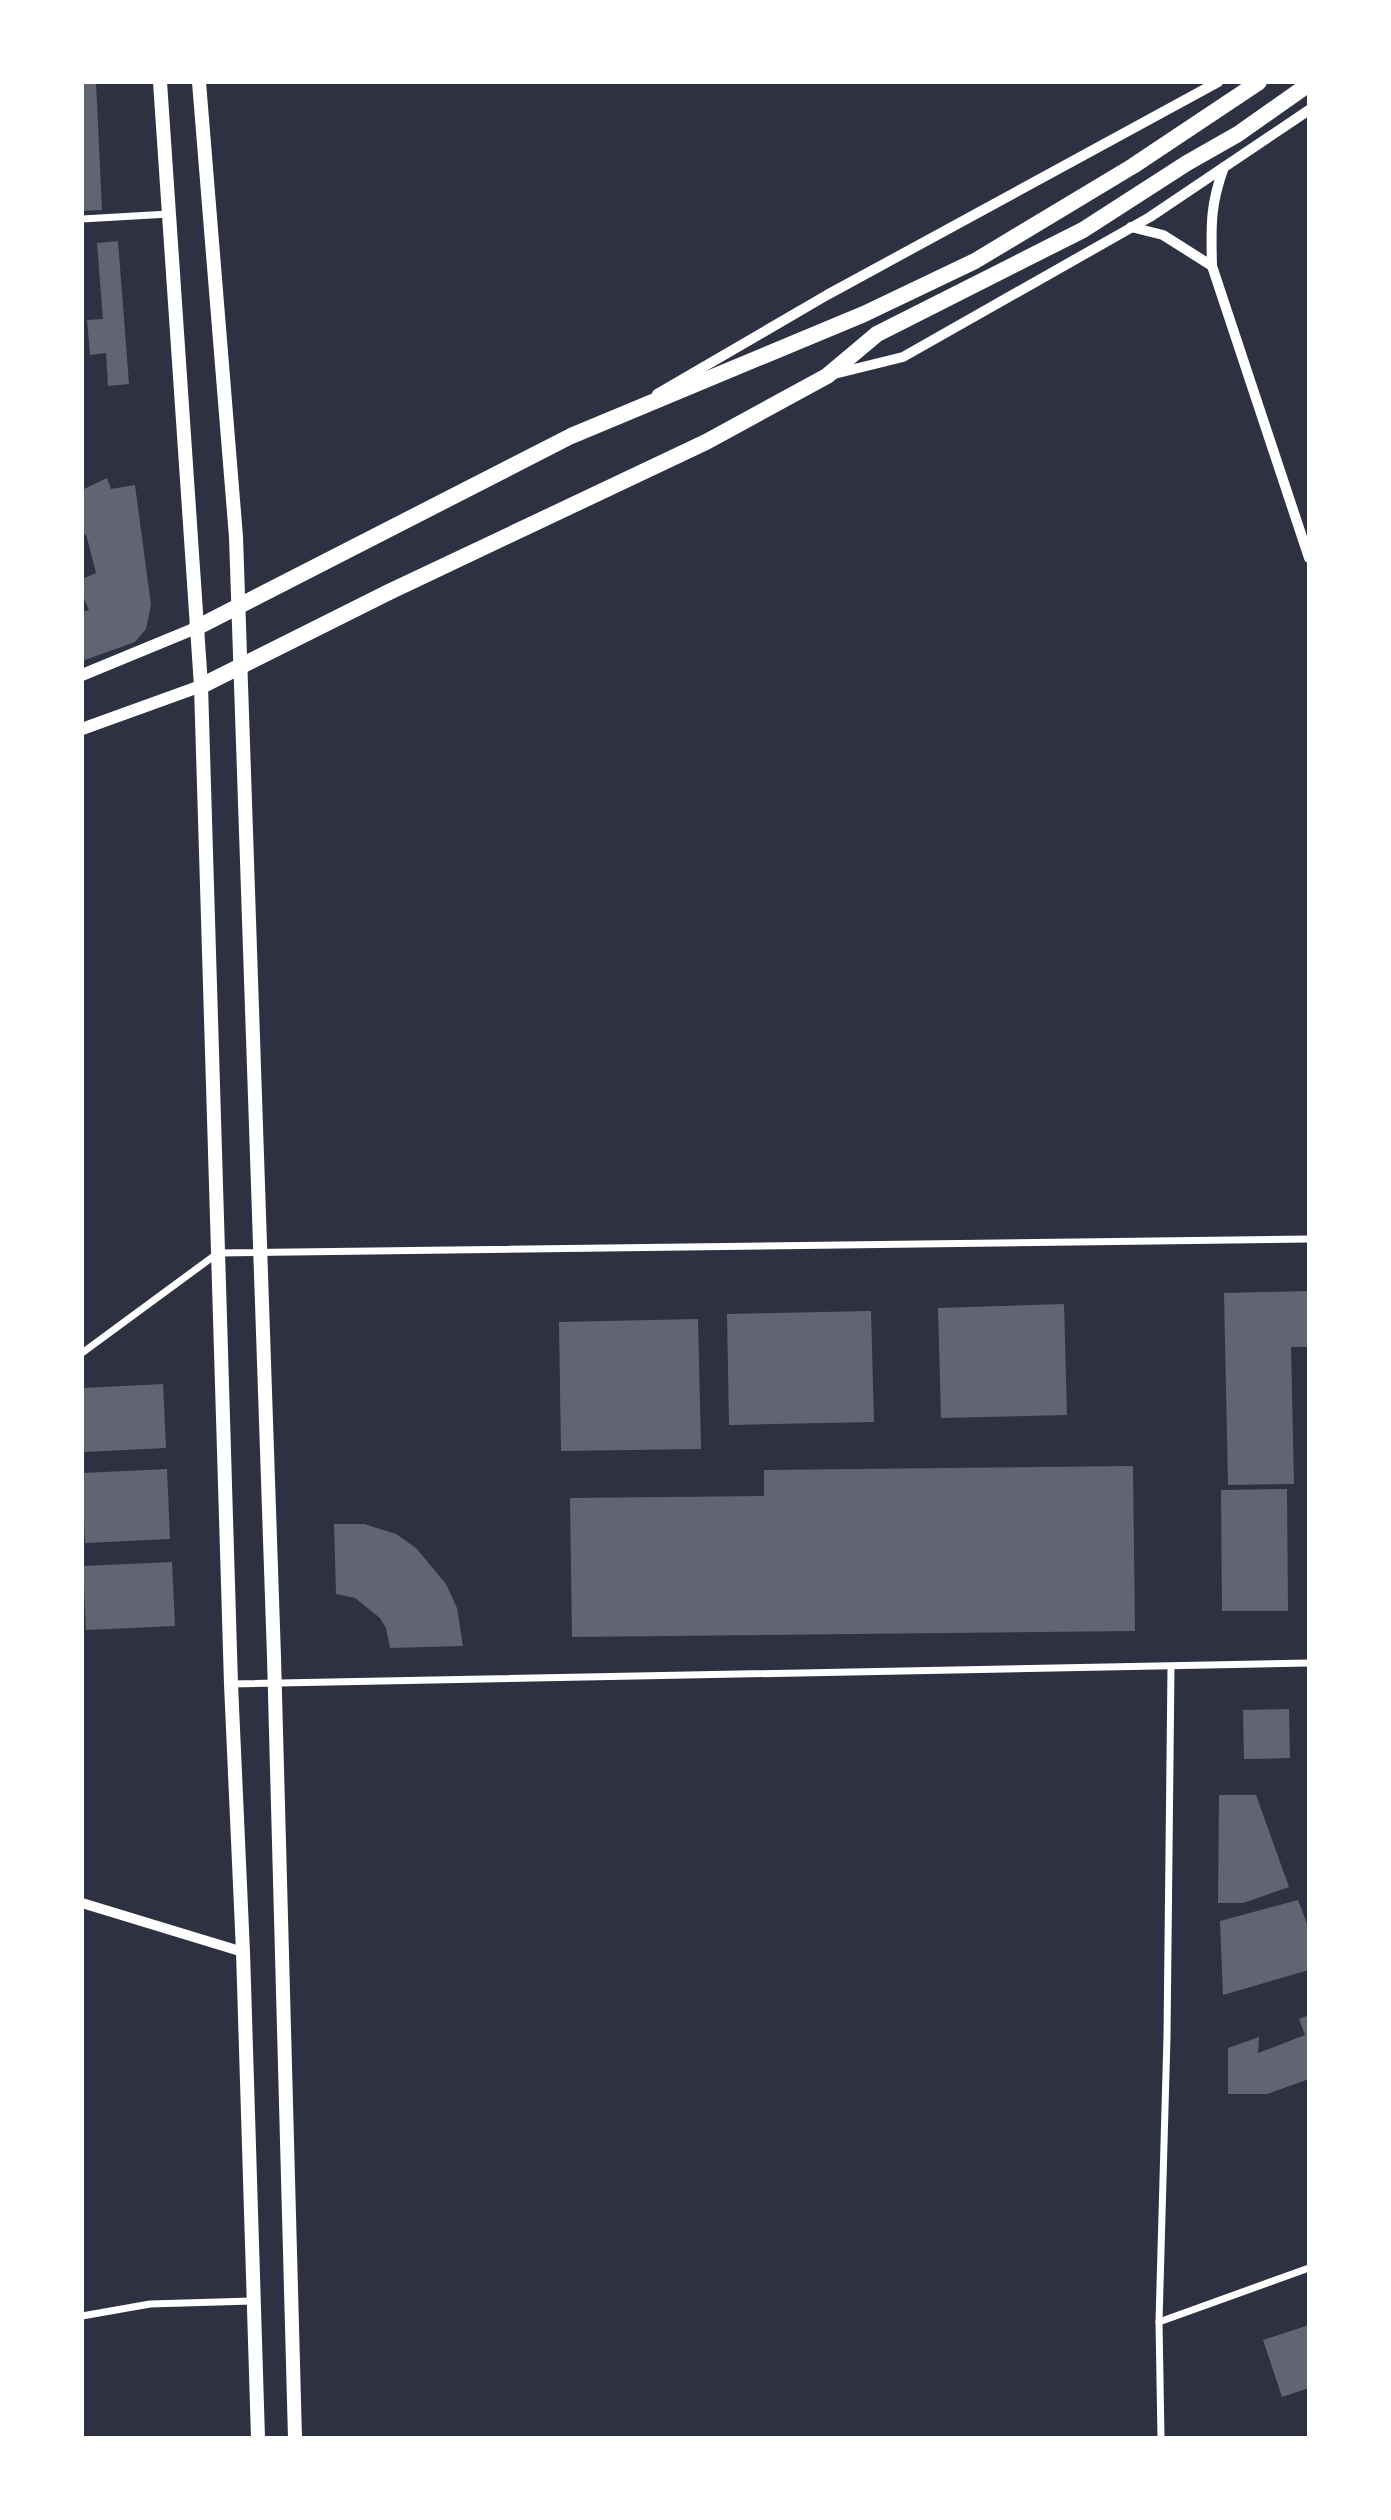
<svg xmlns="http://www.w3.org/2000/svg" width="1391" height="2520" viewBox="0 0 1391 2520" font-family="Inter,sans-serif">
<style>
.building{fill:#626471}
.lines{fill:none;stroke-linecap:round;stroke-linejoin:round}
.minor{stroke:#fff;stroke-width:7}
.tertiary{stroke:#fff;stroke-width:10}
.secondary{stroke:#fff;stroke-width:12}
.primary{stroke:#fff;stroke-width:14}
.trunk{stroke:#fff;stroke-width:16}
</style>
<rect width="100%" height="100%" fill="#2d3142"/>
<g class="building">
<polygon points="82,82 96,82 102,210 82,211"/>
<polygon points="118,241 129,384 108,386 106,353 90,355 87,320 103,319 97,243"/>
<polygon points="107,478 111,489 135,485 151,605 146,629 135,642 82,661 82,612 89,610 82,594 82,579 96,573 86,534 82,535 82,490"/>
<polygon points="1309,1291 1309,1347 1291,1347 1294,1484 1228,1485 1224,1293"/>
<polygon points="1064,1304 1067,1415 941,1418 938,1308"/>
<polygon points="871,1311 874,1422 729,1425 727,1314"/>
<polygon points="698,1319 701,1449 561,1451 559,1322"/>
<polygon points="163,1384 166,1448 84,1452 82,1388"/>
<polygon points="1133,1466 1135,1631 572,1637 570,1498 764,1496 764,1470"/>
<polygon points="167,1469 170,1539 85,1543 82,1473"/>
<polygon points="1287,1489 1288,1611 1222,1611 1221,1490"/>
<polygon points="334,1524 364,1524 396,1534 416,1548 446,1584 457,1608 463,1646 390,1648 386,1628 380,1618 355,1598 336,1594"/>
<polygon points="172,1562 175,1626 86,1630 83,1566"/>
<polygon points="1289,1709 1290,1758 1244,1759 1243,1710"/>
<polygon points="1219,1795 1256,1795 1289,1887 1243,1903 1218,1903"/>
<polygon points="1298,1900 1309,1929 1309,1970 1223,1995 1220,1921"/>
<polygon points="1309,2015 1309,2079 1267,2094 1228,2094 1228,2048 1259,2037 1258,2053 1305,2035 1299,2019"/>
<polygon points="1309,2325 1309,2388 1282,2397 1263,2340"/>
</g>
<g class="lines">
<g class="minor">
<polyline points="82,219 169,214"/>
<polyline points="82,1353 218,1253 1309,1239"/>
<polyline points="231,1684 1309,1663"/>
<polyline points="82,2316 150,2304 252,2301"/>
<polyline points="1159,2322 1309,2268"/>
<polyline points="1161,2438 1159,2322 1167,2037 1171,1667"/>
</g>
<g class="tertiary">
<path d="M 1131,227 L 1163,235 L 1212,266 C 1211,226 1210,205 1224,167"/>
<polyline points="1212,266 1309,558"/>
<polyline points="830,375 903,357 1150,217 1309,110"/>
<polyline points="657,394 827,295 1218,82"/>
<polyline points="82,1903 243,1952"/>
</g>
<g class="secondary">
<polyline points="82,675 196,628"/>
<polyline points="82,729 201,686"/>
</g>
<g class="primary">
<polyline points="160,82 201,686 231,1684 243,1952 258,2438"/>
<polyline points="199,82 236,537 274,1657 295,2438"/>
</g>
<g class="trunk">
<polyline points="196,628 571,436 864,314 975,261 1133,166 1259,82"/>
<polyline points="201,686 389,592 706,442 827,376 877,334 1083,230 1187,163 1238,134 1309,84"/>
</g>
</g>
<rect width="1391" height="2520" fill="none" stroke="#ffffff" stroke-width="168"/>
</svg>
